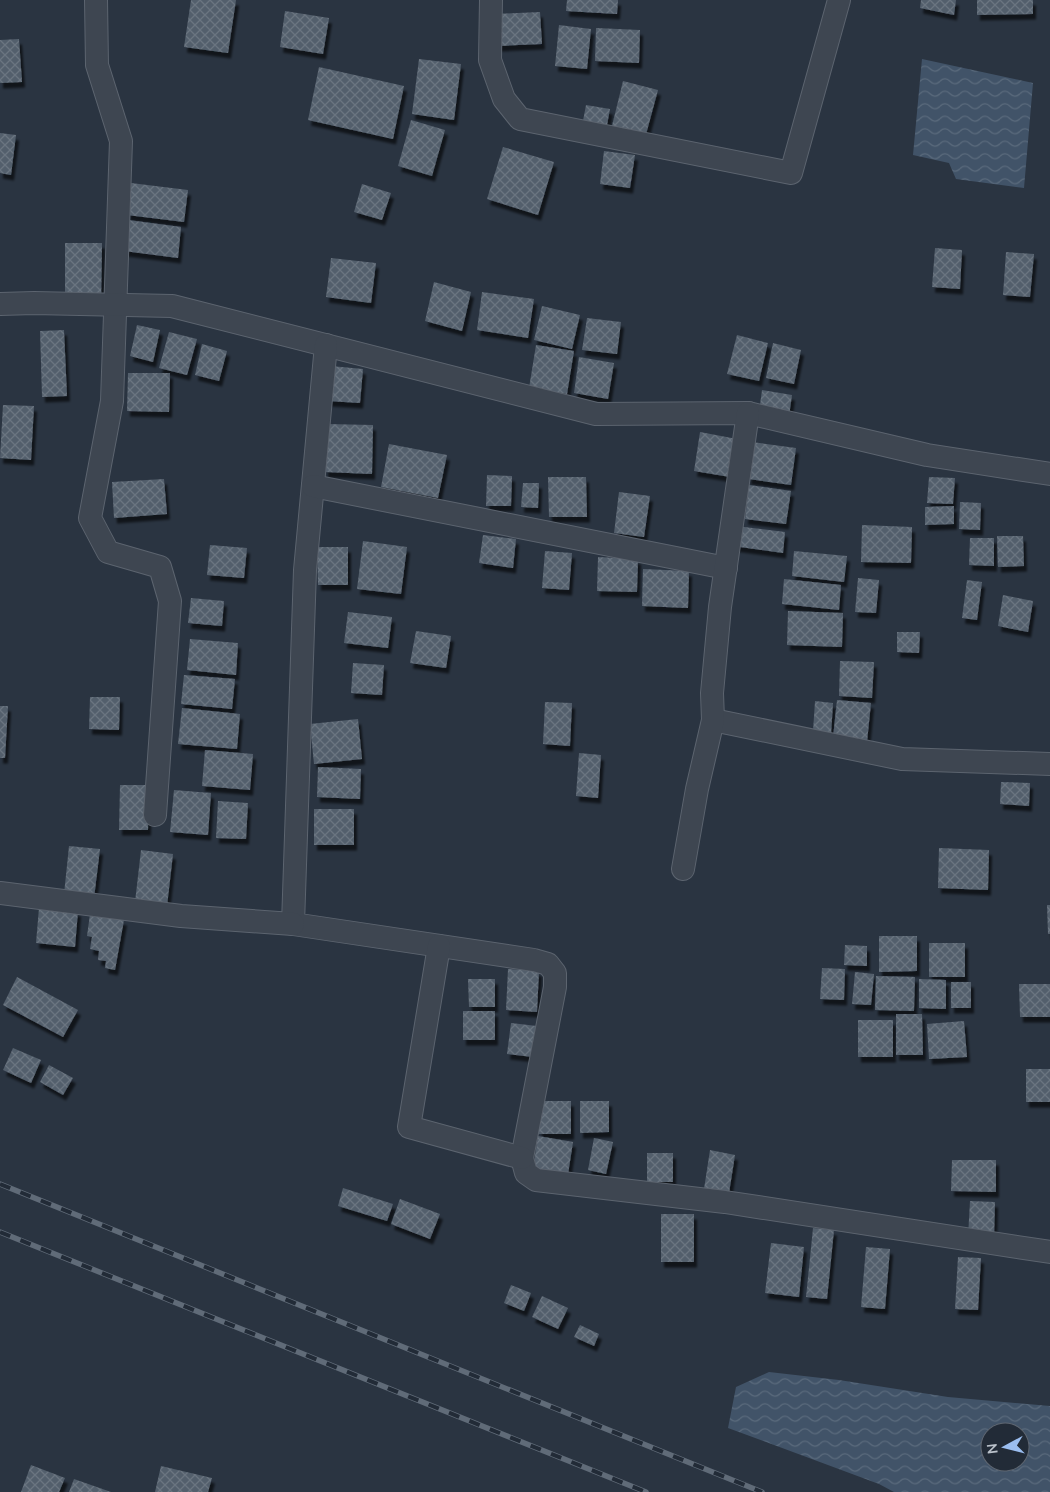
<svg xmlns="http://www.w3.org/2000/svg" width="1050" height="1492" viewBox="0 0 1050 1492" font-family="'Nunito Sans',sans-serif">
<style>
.water{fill:url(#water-waves);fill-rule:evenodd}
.building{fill:url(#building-cross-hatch);filter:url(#shadow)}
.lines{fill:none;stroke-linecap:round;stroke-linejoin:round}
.street-casing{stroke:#5c646f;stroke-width:24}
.street{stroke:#3e4651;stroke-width:22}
.rail-casing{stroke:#606b78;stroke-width:5.5}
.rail{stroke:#222b37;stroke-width:4;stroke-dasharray:11;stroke-linecap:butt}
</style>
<defs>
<pattern id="water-waves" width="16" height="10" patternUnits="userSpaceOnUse" patternTransform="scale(1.25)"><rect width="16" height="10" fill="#415368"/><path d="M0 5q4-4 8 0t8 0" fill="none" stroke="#5a6a7c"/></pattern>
<pattern id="building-cross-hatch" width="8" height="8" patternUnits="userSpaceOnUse" patternTransform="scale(1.25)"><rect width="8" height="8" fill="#535f6c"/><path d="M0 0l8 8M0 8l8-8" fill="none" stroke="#6a7480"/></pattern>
<filter id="shadow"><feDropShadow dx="3" dy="5.5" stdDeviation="1" flood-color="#0009"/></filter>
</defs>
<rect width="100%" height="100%" fill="#2a3441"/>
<g class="water">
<polygon points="922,59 1033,83 1024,188 956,179 949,163 913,155"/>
<path d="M 769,1372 L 839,1380 L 948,1397 L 1050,1406 L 1050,1492 L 894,1492 L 879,1484 L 728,1428 L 736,1387 ZM 990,1432 L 1020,1432 L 1020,1462 L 990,1462 Z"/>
</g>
<g class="building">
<polygon points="191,0 236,0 228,53 184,47"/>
<polygon points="567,0 618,0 617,14 566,11"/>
<polygon points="921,0 956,0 954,15 920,8"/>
<polygon points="977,0 1033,0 1033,14 977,15"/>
<polygon points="285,11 329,18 323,54 280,47"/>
<polygon points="540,12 542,44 497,46 495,14"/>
<polygon points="559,25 591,29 587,69 555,66"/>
<polygon points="596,28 640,30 639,63 595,61"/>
<polygon points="19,39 22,82 0,83 0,40"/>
<polygon points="419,59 461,64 454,120 412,114"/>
<polygon points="319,67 404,86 393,139 308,120"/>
<polygon points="623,81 658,90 645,138 611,130"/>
<polygon points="586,105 610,109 607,125 583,121"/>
<polygon points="411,120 445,130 432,176 398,166"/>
<polygon points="0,133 16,135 11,175 0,173"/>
<polygon points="503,147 554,162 538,215 487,199"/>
<polygon points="604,151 635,155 630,188 600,184"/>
<polygon points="131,183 188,190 184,222 127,215"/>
<polygon points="362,184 391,193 382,220 354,212"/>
<polygon points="128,220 181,227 178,258 124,251"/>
<polygon points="65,243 102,243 101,303 65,303"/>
<polygon points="935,248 962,250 960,289 932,287"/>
<polygon points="1006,252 1034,254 1030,297 1003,295"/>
<polygon points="331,258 376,263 371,303 326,297"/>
<polygon points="434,282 471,292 462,331 425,321"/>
<polygon points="482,292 534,299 528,338 477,330"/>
<polygon points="542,306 580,315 572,349 534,340"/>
<polygon points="587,318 621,322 617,354 582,350"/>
<polygon points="137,325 160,330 153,362 130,356"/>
<polygon points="64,330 67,396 42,397 40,331"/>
<polygon points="169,332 197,339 187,375 159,368"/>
<polygon points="737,335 768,343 759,381 727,374"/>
<polygon points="773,343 801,350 794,384 766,378"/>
<polygon points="202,344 227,351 219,381 195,375"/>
<polygon points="536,345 574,351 567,394 529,388"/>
<polygon points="579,357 614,363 608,399 574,393"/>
<polygon points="331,366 363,369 360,403 328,401"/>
<polygon points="128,373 170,373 169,412 127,411"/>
<polygon points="762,390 792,395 789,416 759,412"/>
<polygon points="3,405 34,406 31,460 0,458"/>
<polygon points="326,424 373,425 372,474 325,472"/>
<polygon points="700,432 737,439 730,477 694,471"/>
<polygon points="752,442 796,448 791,485 748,479"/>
<polygon points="389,444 447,455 438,498 381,487"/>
<polygon points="487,475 512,476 511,506 486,506"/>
<polygon points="548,477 586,477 587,517 549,517"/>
<polygon points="929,477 955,478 953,504 927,503"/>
<polygon points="164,479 167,514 114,518 112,482"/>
<polygon points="523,483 539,483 538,508 521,507"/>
<polygon points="749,485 791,491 786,524 745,519"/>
<polygon points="619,492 650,496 644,537 614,533"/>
<polygon points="960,502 981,503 980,530 959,529"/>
<polygon points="954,506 954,524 925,525 925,507"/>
<polygon points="862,525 912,527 911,563 861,562"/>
<polygon points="736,526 785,532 783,553 733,546"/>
<polygon points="483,535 516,539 513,568 479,563"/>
<polygon points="997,536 1023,536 1024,566 998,567"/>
<polygon points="970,538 994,538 994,566 969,565"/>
<polygon points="363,541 407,547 401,594 357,589"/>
<polygon points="210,545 247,548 244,578 207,575"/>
<polygon points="317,547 348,547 348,585 318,585"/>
<polygon points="545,551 572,553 569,590 542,588"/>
<polygon points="794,551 847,556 844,582 792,576"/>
<polygon points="598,557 638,559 637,592 597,591"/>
<polygon points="643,569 689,571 688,608 642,606"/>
<polygon points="858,578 879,580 876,613 855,612"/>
<polygon points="784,579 841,585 839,610 782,604"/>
<polygon points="967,580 982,582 977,620 962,618"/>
<polygon points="1003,595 1033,601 1028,632 998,626"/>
<polygon points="191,598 224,601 222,626 188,623"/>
<polygon points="788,611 843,613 842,647 787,645"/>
<polygon points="348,612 392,617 388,648 344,643"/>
<polygon points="416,631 451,636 446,668 410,663"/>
<polygon points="897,632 920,632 919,653 897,652"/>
<polygon points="190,639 238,643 236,675 187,670"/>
<polygon points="840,661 874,662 872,698 839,696"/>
<polygon points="353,663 384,665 382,695 351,693"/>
<polygon points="184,675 235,679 232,709 181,704"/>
<polygon points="90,697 120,697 119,730 89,729"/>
<polygon points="837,700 871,703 867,742 833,738"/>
<polygon points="815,701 833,703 831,734 813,732"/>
<polygon points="545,702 572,703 570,746 543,744"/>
<polygon points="0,706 8,706 5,758 0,758"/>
<polygon points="182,708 240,714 237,749 178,744"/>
<polygon points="358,719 362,759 314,764 310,724"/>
<polygon points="205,750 253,754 250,790 202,786"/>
<polygon points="579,753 601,755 598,798 576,796"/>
<polygon points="318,767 361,769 360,799 317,797"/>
<polygon points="1001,782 1030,783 1029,806 1000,804"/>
<polygon points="120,785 149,785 148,830 119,830"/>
<polygon points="174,790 211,793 208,835 170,832"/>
<polygon points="218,801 248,803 246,839 216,838"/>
<rect x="314" y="809" width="40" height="36"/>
<polygon points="69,846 100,849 94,898 64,894"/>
<polygon points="939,848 989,850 988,890 938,888"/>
<polygon points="141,850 173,854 167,906 135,902"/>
<polygon points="1047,905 1050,905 1050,934 1048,934"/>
<polygon points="39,908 78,911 75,947 36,943"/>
<polygon points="90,914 124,920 115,970 105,968 106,961 98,960 99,951 90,949 92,937 87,936"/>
<polygon points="879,936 917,936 917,971 879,972"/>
<rect x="929" y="943" width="36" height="34"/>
<polygon points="845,945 867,946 867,966 844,965"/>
<polygon points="822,968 845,969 844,1000 820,999"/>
<polygon points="508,969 539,971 537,1012 506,1010"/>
<polygon points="855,972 874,974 871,1005 852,1004"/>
<polygon points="876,976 915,977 914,1011 875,1010"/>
<polygon points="17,977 78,1010 63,1037 3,1005"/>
<polygon points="468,979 495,979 495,1007 469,1007"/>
<polygon points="919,979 946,980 946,1009 919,1008"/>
<rect x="951" y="982" width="20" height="26"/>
<polygon points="1019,984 1050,984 1050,1017 1020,1017"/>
<rect x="463" y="1011" width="32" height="29"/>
<polygon points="896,1014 922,1014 923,1055 896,1055"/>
<rect x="858" y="1020" width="35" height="37"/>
<polygon points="964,1021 967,1057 929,1059 927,1024"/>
<polygon points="511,1023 537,1026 533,1057 507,1054"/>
<polygon points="13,1048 41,1060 31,1083 3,1070"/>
<polygon points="49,1065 73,1078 63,1095 40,1082"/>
<rect x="1026" y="1069" width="24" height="33"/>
<rect x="539" y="1101" width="32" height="33"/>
<polygon points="580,1101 609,1101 609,1132 580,1133"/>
<polygon points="538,1136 573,1142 568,1174 533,1169"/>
<polygon points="594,1138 613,1142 606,1174 588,1170"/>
<polygon points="710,1150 735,1155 729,1193 704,1189"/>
<rect x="647" y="1153" width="26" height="29"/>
<polygon points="952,1160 996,1160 996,1192 951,1191"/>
<polygon points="343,1188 393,1204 387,1221 338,1206"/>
<polygon points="400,1199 440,1214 430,1239 391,1224"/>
<polygon points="970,1201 995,1202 994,1238 968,1237"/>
<rect x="661" y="1214" width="33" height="48"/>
<polygon points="813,1228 834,1230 827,1299 806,1297"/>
<polygon points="771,1243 804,1247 799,1297 765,1293"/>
<polygon points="866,1247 890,1249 885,1309 861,1307"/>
<polygon points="958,1257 981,1258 978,1310 955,1309"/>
<polygon points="511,1285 531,1293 524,1311 504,1303"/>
<polygon points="542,1296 568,1308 558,1329 532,1317"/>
<polygon points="580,1325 599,1334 594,1346 574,1337"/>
<polygon points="31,1465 65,1478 59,1492 21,1492"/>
<polygon points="161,1466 212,1478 208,1492 155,1492"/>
<polygon points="74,1479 111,1492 69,1492"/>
</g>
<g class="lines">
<g class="street-casing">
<g id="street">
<polyline points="96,0 97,65 121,141 112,401 90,518 108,552 160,567 170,601 155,815"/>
<polyline points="491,0 490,60 504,99 520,119 791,173 839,0"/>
<polyline points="0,304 34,303 172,306 596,414 748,413 927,455 1050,474"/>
<polyline points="326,345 305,570 293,924 534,960 548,964 555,973 555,987 522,1158 526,1173 536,1180 725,1202 1050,1252"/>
<polyline points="313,486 726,568"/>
<polyline points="713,720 902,759 1050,764"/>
<polyline points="683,869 697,789 713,720 712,693 720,607 748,413"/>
<polyline points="0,893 181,916 293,924"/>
<polyline points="439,946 409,1127 522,1158"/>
</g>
</g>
<use href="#street" class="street"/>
<g class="rail-casing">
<g id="rail">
<polyline points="0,1184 762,1492"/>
<polyline points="0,1232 646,1492"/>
</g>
</g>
<use href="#rail" class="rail"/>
</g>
<g transform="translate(1005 1447) rotate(263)"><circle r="24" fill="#222b37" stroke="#5f6772"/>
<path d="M0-4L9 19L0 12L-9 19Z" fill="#9bbef0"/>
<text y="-8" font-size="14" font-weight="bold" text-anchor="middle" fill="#bbc2cb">N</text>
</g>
</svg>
